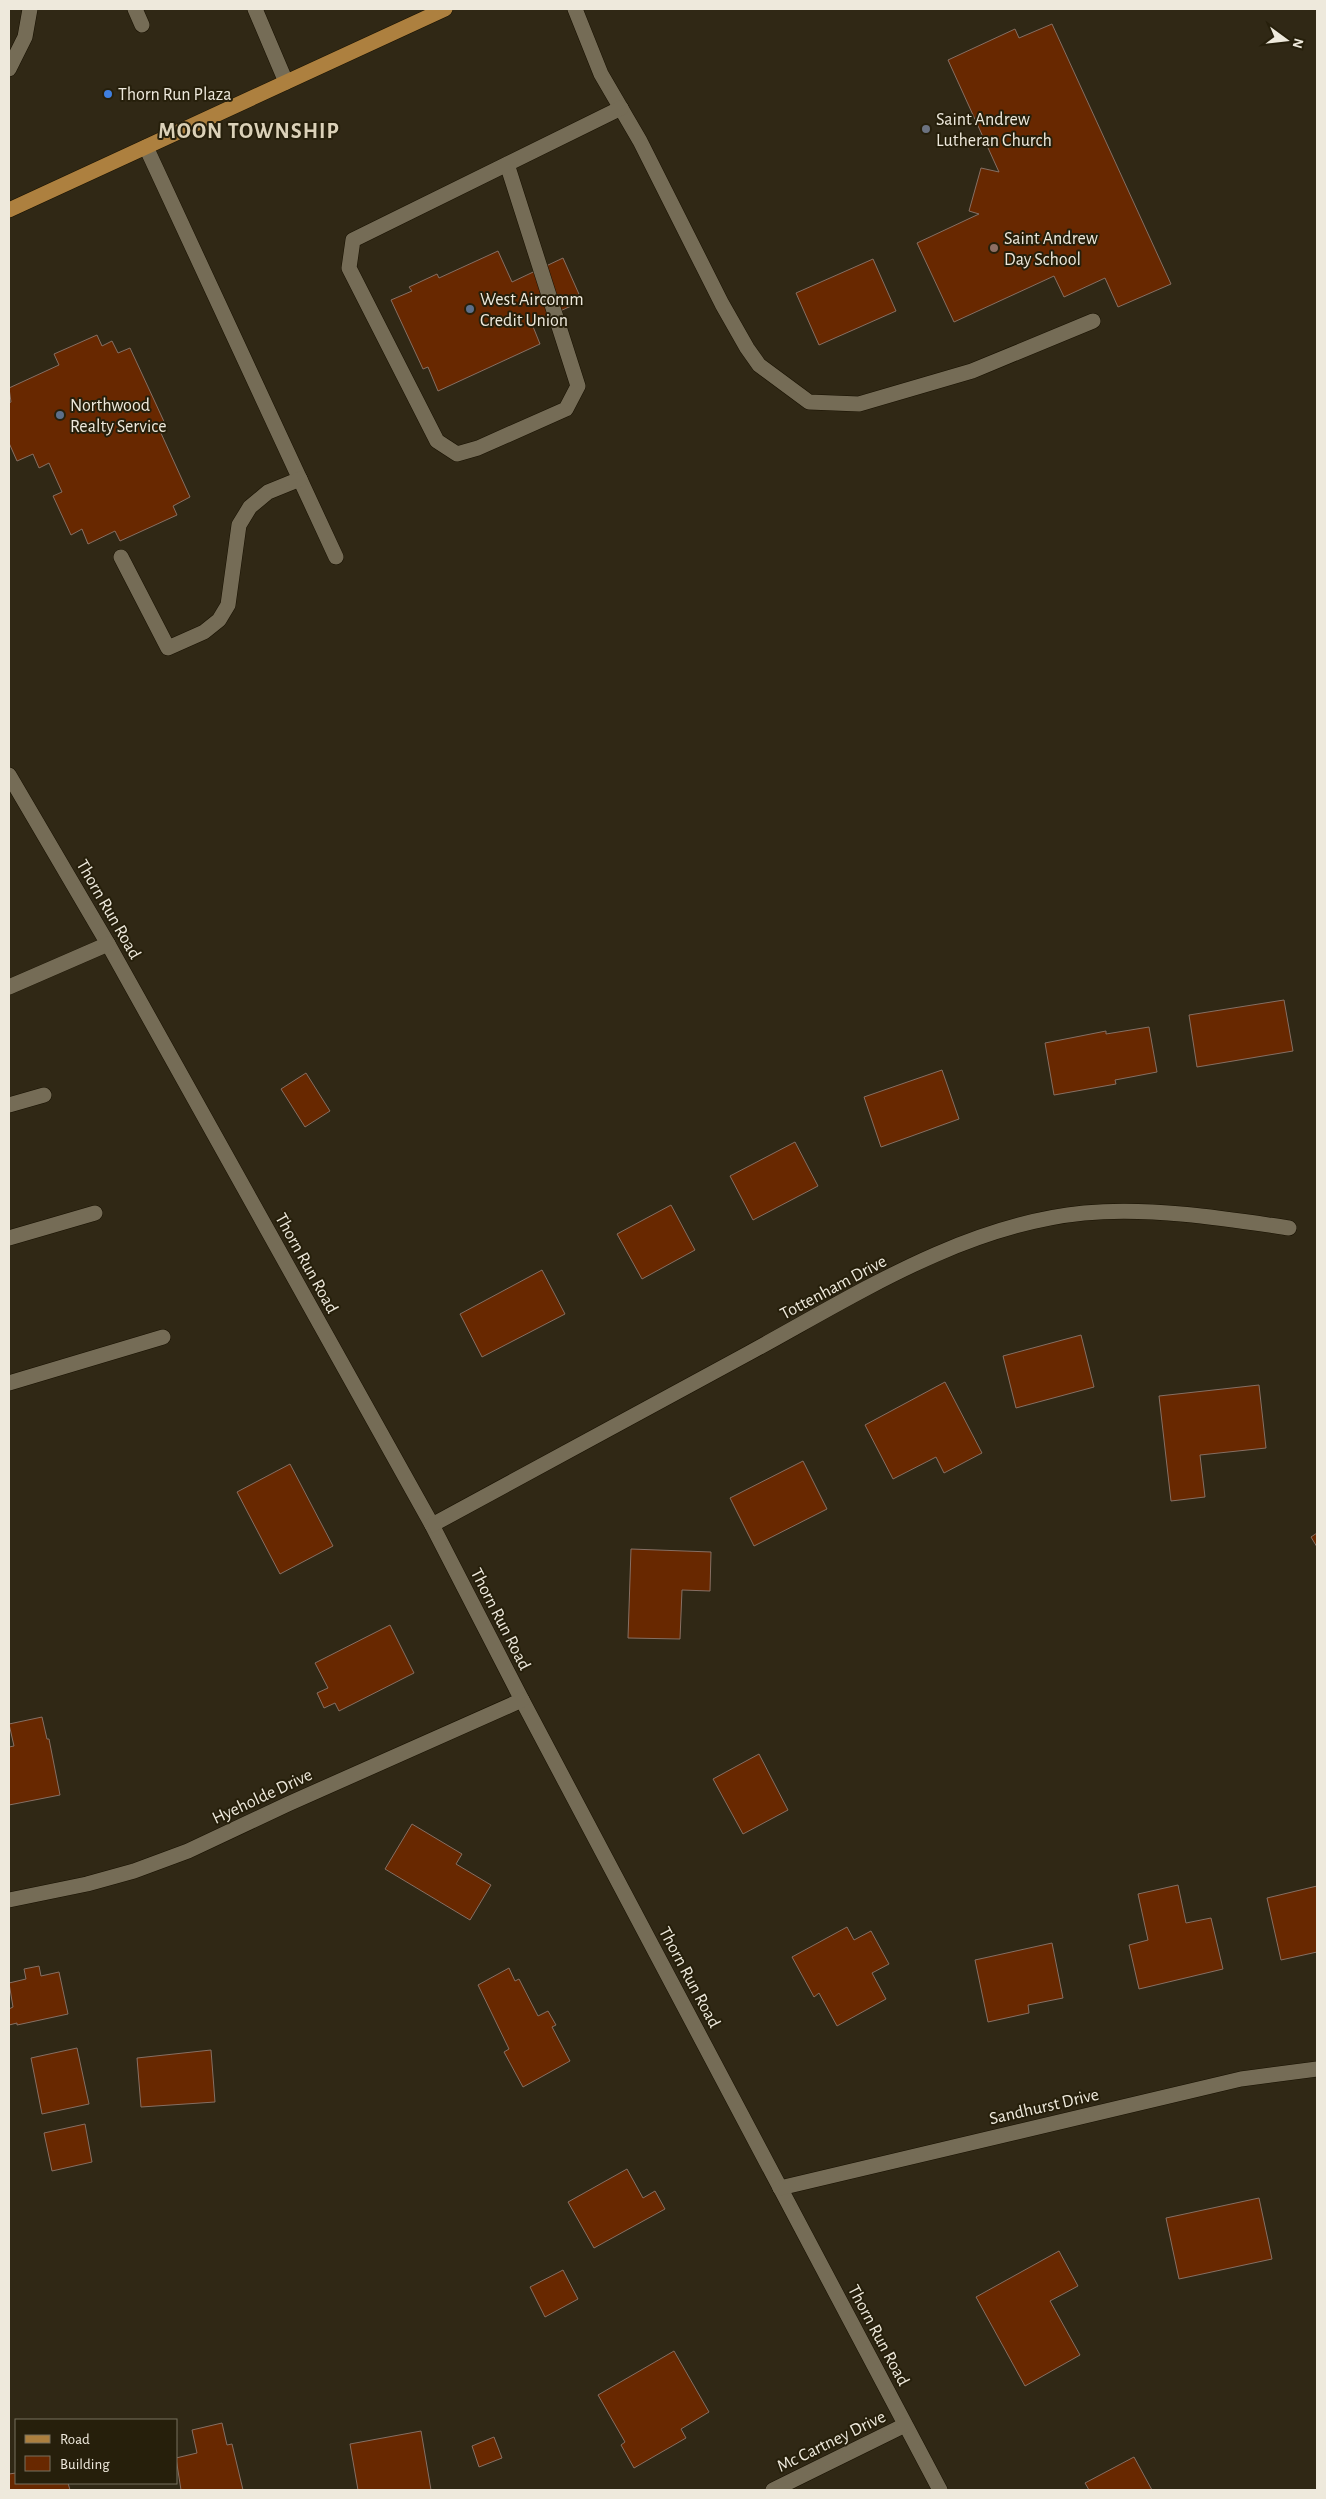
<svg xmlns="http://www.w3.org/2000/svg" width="1326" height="2499" viewBox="0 0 1326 2499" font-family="'Alegreya Sans',sans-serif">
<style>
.building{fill:#682800;stroke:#866f63}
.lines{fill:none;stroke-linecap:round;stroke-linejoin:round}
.minor-casing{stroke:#181101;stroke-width:16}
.major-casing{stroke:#181101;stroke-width:16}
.minor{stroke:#756c56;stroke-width:15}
.major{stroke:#ad803f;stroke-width:15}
.shop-dot{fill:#3f7fe0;stroke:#261f0b;stroke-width:2}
.worship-dot{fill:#6b7280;stroke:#261f0b;stroke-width:2}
.education-dot{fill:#8d6e63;stroke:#261f0b;stroke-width:2}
.service-dot{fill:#5c6f8a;stroke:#261f0b;stroke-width:2}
.labels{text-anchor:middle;stroke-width:4;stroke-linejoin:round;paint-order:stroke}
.poi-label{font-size:18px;fill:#eee9dc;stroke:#261f0b;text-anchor:start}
.street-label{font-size:18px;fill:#eee9dc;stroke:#261f0b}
.district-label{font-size:22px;font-weight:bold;letter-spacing:1px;fill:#dbd1b8;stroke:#261f0b}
</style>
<rect width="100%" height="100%" fill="#302815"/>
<g class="building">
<polygon points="1052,24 1171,284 1118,307 1105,278 1064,297 1054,276 954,322 917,243 979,214 969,211 981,168 999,172 948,60 1015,29 1019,38"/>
<polygon points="498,251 512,282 563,258 582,301 532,324 540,344 438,391 428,367 423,369 391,300 412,291 409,287 437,274 439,278"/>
<polygon points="873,259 896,311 819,345 796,293"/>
<polygon points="97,335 102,346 112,341 118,353 130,348 167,428 160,431 190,497 173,506 177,515 120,541 115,531 88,544 82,529 71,535 53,496 62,492 49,463 39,468 33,454 17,461 9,443 9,403 11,402 9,388 59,365 54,354"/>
<polygon points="1284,1000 1293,1051 1197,1067 1189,1015"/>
<polygon points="1149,1027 1157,1072 1115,1080 1116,1084 1054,1095 1045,1043 1106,1031 1106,1034"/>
<polygon points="942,1070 959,1119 881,1147 864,1097"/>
<polygon points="306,1073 330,1111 305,1127 281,1089"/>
<polygon points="795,1142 818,1186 753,1220 730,1176"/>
<polygon points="671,1205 695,1250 642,1279 617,1234"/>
<polygon points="542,1270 565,1314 482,1357 460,1314"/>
<polygon points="1081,1335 1094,1387 1016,1408 1003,1356"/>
<polygon points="945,1382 982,1453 944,1473 936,1457 893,1479 865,1425"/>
<polygon points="1259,1385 1266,1448 1200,1455 1205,1497 1171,1501 1159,1396"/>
<polygon points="803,1461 827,1509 754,1546 730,1498"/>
<polygon points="290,1464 333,1546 280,1574 237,1492"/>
<polygon points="1317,1533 1317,1547 1311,1537"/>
<polygon points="631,1549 711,1552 710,1591 682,1590 680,1639 628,1638"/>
<polygon points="390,1625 414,1673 339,1711 335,1703 324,1708 317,1693 328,1688 315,1663"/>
<polygon points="42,1717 47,1739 49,1739 60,1795 9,1805 9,1747 14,1746 9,1724"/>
<polygon points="759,1754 788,1810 743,1834 713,1779"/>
<polygon points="412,1824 462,1854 456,1864 491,1885 470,1920 385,1869"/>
<polygon points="1178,1885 1186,1923 1211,1918 1223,1969 1139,1989 1129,1945 1148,1940 1138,1894"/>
<polygon points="1317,1886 1317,1952 1281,1960 1267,1898"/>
<polygon points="847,1927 854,1940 871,1931 889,1964 872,1973 886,1999 837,2026 819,1993 814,1997 792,1957"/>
<polygon points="1052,1943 1063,1998 1028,2005 1029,2013 988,2022 975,1960"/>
<polygon points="39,1966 41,1976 59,1972 68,2014 17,2025 17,2023 9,2025 9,2009 13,2007 9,1983 26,1979 24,1969"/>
<polygon points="509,1968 515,1981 519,1979 538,2016 548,2011 556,2025 552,2027 570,2061 523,2087 504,2052 509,2049 478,1985"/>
<polygon points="77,2048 89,2104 42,2114 31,2058"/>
<polygon points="211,2050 215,2102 141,2107 137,2058"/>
<polygon points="85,2124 92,2162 52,2171 44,2133"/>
<polygon points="627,2169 643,2198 655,2191 665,2209 594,2248 568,2202"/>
<polygon points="1259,2198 1272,2259 1179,2279 1166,2218"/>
<polygon points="1059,2251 1078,2286 1050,2301 1080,2355 1025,2386 976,2297"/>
<polygon points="563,2270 578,2299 545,2317 530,2287"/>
<polygon points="674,2351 709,2412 681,2429 686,2438 634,2468 621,2445 625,2442 598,2395"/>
<polygon points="222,2423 227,2445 232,2444 243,2490 181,2490 176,2458 197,2453 192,2430"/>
<polygon points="421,2431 431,2490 358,2490 350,2444"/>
<polygon points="494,2437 502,2458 479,2467 472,2446"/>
<polygon points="1134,2457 1152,2490 1089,2490 1085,2483"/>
<polygon points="16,2473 16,2483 68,2483 70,2490 9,2490 9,2474"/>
</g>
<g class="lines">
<g class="minor-casing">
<g id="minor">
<polyline points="135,9 142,25"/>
<polyline points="255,9 286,82"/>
<polyline points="575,9 601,74 640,141 722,304 747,348 759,365 809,402 859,404 972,371 1093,321"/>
<polyline points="9,69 25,37 30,9"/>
<polyline points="146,147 336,557"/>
<polyline points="507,164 578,386 566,409 478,448 457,454 437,441 349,268 353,240 621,108"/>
<polyline points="121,557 168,648 204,632 219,620 228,605 239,525 250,507 268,492 300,479"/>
<polyline points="9,775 108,944 432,1525 522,1700 940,2490"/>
<polyline points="9,987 108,944"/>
<polyline points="9,1105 44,1095"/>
<polyline points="9,1238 95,1213"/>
<polyline points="9,1383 163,1337"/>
<path d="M 432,1525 C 538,1468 643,1410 749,1353 C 854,1296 962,1225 1084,1213 C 1151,1207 1222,1218 1289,1228"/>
<polyline points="9,1900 87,1884 134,1871 188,1851 288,1804 522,1700"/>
<polyline points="780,2188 1241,2079 1317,2069"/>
<polyline points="773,2490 905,2425"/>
</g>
</g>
<g class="major-casing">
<polyline id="major" points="9,210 445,9"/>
</g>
<use href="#minor" class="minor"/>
<use href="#major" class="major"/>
</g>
<circle class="shop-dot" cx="108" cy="94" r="5"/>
<circle class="worship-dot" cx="926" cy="129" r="5"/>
<circle class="education-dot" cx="994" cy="248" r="5"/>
<g class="service-dot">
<circle cx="470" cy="309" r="5"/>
<circle cx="60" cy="415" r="5"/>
</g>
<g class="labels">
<g class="poi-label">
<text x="118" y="100">Thorn Run Plaza</text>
<text x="936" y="125">Saint Andrew<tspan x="936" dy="21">Lutheran Church</tspan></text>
<text x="1004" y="244">Saint Andrew<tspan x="1004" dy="21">Day School</tspan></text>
<text x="480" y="305">West Aircomm<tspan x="480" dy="21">Credit Union</tspan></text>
<text x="70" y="411">Northwood<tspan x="70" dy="21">Realty Service</tspan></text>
</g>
<g class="street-label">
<text transform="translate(109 909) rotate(60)" y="6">Thorn Run Road</text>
<text transform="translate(307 1263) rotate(61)" y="6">Thorn Run Road</text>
<text transform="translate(833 1287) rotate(-28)" y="6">Tottenham Drive</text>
<text transform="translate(501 1619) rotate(63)" y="6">Thorn Run Road</text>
<text transform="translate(262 1796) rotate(-25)" y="6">Hyeholde Drive</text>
<text transform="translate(690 1977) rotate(62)" y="6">Thorn Run Road</text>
<text transform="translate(1044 2106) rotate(-13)" y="6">Sandhurst Drive</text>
<text transform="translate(879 2335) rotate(62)" y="6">Thorn Run Road</text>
<text transform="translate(831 2441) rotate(-26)" y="6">Mc Cartney Drive</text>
</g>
<g class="district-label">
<text x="249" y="138">MOON TOWNSHIP</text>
</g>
</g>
<rect width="1326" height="2499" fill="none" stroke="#eee9dc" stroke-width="20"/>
<rect x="15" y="2419" width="162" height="65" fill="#261f0b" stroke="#76705f"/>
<rect x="25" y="2435" width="25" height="8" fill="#ad803f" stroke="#76705f"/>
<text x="60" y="2444" font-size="15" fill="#eee9dc">Road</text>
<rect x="25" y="2456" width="25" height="15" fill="#682800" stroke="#76705f"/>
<text x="60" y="2469" font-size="15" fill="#eee9dc">Building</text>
<g transform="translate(1286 40) rotate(105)" stroke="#261f0b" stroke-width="4" paint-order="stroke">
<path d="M0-4L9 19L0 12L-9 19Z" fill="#eee9dc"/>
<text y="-8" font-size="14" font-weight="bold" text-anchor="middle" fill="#eee9dc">N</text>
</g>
</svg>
